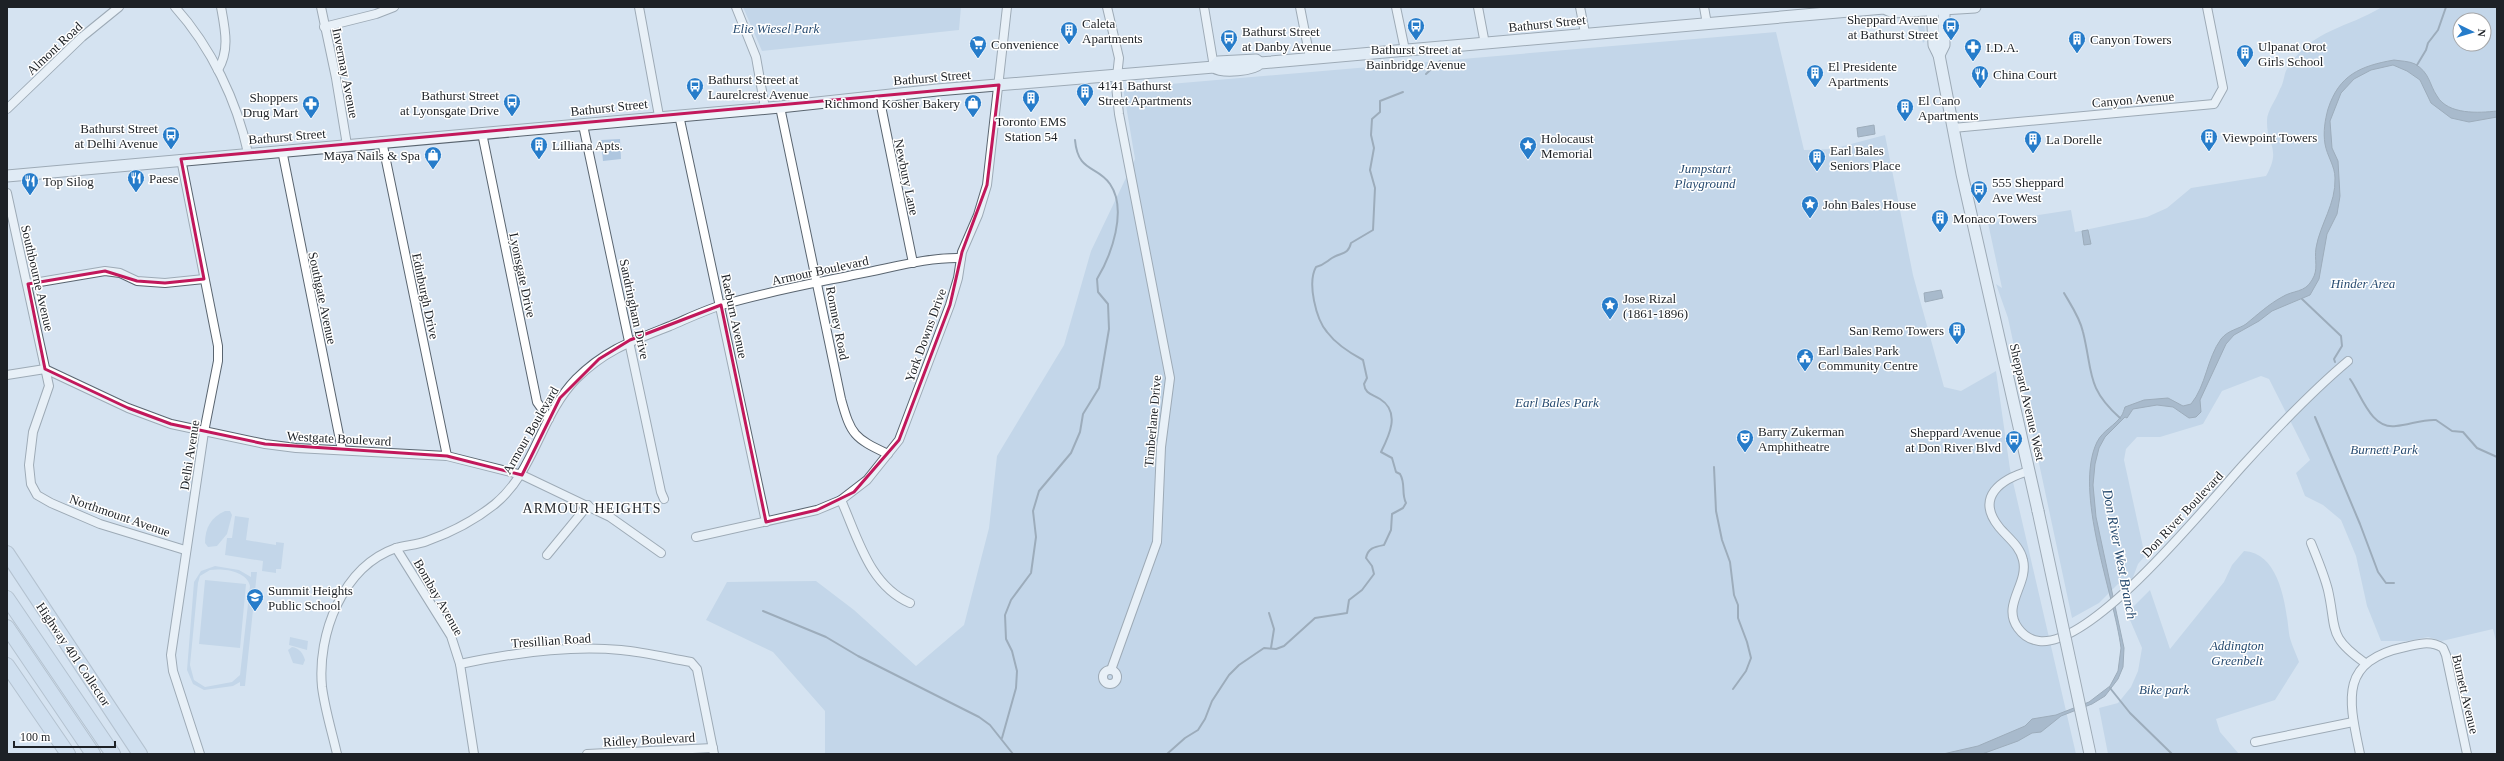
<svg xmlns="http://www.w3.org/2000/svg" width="2504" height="761" viewBox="0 0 2504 761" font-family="'Times New Roman',serif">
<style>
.green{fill:#aec6df;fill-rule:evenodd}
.water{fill:#7188a0;stroke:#58697b}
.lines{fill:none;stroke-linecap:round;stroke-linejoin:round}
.stream{stroke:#58697b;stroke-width:2}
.minor-casing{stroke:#5a6570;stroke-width:10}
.secondary-casing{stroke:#5a6570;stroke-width:13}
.motorway-casing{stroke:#8c99a8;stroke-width:16}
.minor{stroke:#fff;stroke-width:8}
.secondary{stroke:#eef4fa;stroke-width:11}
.motorway{stroke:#c7daee;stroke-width:14}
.secondary-bridge-casing{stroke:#5a6570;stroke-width:13;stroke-linecap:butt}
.secondary-bridge{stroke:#eef4fa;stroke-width:11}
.marked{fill:none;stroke:#c2185b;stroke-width:3;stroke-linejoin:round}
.labels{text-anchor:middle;stroke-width:3;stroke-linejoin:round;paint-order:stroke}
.poi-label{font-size:13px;fill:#1d2126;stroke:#fff;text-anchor:start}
.street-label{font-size:13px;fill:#1d2126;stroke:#fff}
.park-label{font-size:13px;font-style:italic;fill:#284c71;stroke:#fff}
.neighbourhood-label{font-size:14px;letter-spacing:1px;fill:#1d2126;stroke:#fff}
.water-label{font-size:14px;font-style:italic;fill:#25496e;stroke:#fff}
</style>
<rect width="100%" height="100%" fill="#d6e3f1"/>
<g class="green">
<polygon points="743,7 961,7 959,30 762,51"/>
<path d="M 2382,7 L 2497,7 L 2497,645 L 2493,629 L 2442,641 L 2428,637 L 2407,641 L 2381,641 L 2367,606 L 2356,556 L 2341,520 L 2323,505 L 2305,496 L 2296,473 L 2310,460 L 2269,379 L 2261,376 L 2222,391 L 2203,424 L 2160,437 L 2137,437 L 2126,449 L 2124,460 L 2145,556 L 2138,564 L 2132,580 L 2118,584 L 2099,603 L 2072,618 L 2008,318 L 1996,284 L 2002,288 L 1988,223 L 2071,210 L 2075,232 L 2147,217 L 2167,208 L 2191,188 L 2266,176 C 2282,148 2266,145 2267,120 C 2267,111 2277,98 2280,89 C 2284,83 2284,72 2288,67 C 2314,28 2346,29 2382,7 ZM 2460,20 L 2484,20 L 2484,44 L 2460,44 Z"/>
<polygon points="1924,22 1926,40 1923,43 1917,24"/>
<polygon points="1776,32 1804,150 1832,149 1885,135 1913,275 1944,387 1961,391 1996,371 2010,469 2076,754 825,754 825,711 773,652 706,620 727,582 816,581 854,610 916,666 964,625 989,528 997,456 1064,345 1091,251 1135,159 1123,88"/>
<polygon points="620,139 621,159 603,161 601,140"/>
<path d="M 225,511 L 230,511 L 232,515 L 227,534 L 217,546 L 208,547 L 205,543 C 205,528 211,517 225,511 Z"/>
<polygon points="235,516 249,518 246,540 276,545 276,542 284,543 281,569 276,569 276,573 262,571 263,561 225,555 227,538 232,538"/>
<path d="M 2244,551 C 2280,553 2286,606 2289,633 C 2290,642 2296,653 2299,662 L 2275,700 L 2216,719 L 2220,732 L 2239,754 L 2108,754 L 2099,708 L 2118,703 L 2131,687 L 2138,671 L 2142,648 L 2127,613 L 2150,590 L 2170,649 L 2224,582 L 2232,565 Z"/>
<path d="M 215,566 L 239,570 L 251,577 L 251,572 L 257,572 L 245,686 L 240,686 L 240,682 L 233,686 L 204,690 L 193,684 L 187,670 L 194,582 L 201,571 ZM 210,570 C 223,568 247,571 250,586 L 240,675 L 232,682 L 205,687 L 194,680 L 190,665 L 198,583 L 200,576 Z"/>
<polygon points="205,580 246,584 240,648 199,644"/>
<polygon points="290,637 308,641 307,650 289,645"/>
<path d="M 292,647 C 299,648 303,653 305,660 L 303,665 L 293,663 L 288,650 Z"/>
</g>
<g class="water">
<path d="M 2394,60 C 2400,61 2409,61 2415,64 C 2430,73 2429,84 2437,96 C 2448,115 2479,113 2497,111 L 2497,117 L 2469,122 L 2451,118 L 2431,103 L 2420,80 L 2407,71 L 2393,65 L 2371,70 L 2354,79 L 2341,93 L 2330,121 L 2332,148 L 2338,161 L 2340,196 L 2337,214 L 2327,234 L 2319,279 L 2310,295 L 2272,311 L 2259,321 L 2234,335 L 2226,344 L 2200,400 L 2201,412 L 2196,417 L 2189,418 L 2173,407 L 2157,405 L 2133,409 L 2127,418 L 2125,417 L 2105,437 L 2099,448 L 2095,464 L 2093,485 L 2096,517 L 2124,648 L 2123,667 L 2118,679 L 2105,696 L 2092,704 L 2061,716 L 2041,732 L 2032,733 L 2018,741 L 1982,754 L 1943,754 L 1978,746 L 2025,726 L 2032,719 L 2056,715 L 2089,702 L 2110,686 L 2118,671 L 2121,648 C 2114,593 2073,492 2097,442 C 2103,430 2115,426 2122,415 C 2123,413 2124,410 2125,407 L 2144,400 L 2168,398 L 2183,406 L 2191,404 C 2206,386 2207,358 2221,339 C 2228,330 2239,329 2246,324 C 2257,315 2269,304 2282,297 C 2293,290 2305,293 2312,280 C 2319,269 2314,260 2316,248 C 2320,224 2336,204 2335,178 C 2335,166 2327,156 2325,144 C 2323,132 2325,120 2328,109 C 2339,75 2360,66 2394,60 Z"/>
<polygon points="1874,125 1875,134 1858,137 1857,128"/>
<polygon points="2088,230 2091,244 2084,245 2082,231"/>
<polygon points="1941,290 1943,298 1925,302 1924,293"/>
</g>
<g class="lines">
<g class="stream">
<polyline points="2417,65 2426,50 2428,43 2438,30 2446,7"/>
<polyline points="1426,74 1440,61"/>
<path d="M 2064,293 C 2071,305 2080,318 2083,332 C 2093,372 2086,388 2120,418"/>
<polyline points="2302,299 2341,336 2342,346 2334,359 2335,362"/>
<path d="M 2350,379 C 2361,394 2371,430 2396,426 C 2409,425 2423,419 2436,420 L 2452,431 L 2463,432 L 2477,448 L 2497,457"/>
<polyline points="2315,417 2360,524 2378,572 2386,583 2394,583"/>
<polyline points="1714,467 1716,511 1722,540 1730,562 1734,595 1738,605 1738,618 1747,642 1751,658 1746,671 1733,689"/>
<polyline points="763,611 826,637 858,656 979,717 990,725 1013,754"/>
<polyline points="1269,613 1274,629 1271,648"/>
<polyline points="2110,688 2130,713 2172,754"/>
<path d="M 1002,738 L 1016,688 L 1017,671 L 1012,651 L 1006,639 L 1005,615 L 1011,600 L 1031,573 L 1036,537 L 1033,511 L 1039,491 L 1071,453 L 1080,432 L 1083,414 L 1099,388 L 1109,329 L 1108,304 L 1098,292 L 1097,279 C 1111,256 1128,210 1110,184 C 1097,165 1078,173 1075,140"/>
<path d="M 1167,754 L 1185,738 L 1198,730 L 1205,719 L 1212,701 L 1229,675 L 1239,665 L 1264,648 L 1276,649 L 1284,646 L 1315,618 L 1347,613 L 1349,600 L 1362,590 L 1374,574 L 1372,566 L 1366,558 C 1368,548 1374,547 1384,545 L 1391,530 L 1392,514 L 1403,508 L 1406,503 C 1401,493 1406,484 1400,474 L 1396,472 L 1392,458 L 1381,452 C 1389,436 1401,412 1380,399 C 1372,394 1365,394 1364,384 L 1367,378 L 1363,360 C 1350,353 1336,344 1327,332 C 1316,319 1307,283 1316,267 C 1324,265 1326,262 1332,258 C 1342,252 1348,255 1351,243 L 1373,230 L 1375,188 L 1370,170 L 1374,148 L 1371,135 L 1372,119 L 1380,112 L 1380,101 L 1403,92"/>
</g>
<g class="minor-casing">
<g id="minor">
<path d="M 175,7 C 211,47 237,101 248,153"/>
<polyline points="321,7 336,78 347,145"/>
<polyline points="639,7 659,116"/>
<polyline points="736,7 756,57 765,108"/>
<polyline points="1107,7 1119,58 1116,86 1119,114 1170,378 1161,447 1157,542 1111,670"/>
<polyline points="1204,7 1214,67"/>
<polyline points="1300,7 1310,58"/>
<polyline points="1396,7 1405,50"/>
<polyline points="1478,7 1485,44"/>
<polyline points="1580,7 1585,33"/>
<polyline points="1704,7 1707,24"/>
<polyline points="324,27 376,14 394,7"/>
<path d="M 218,70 C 230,50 225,29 221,7"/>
<polyline points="879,96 913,263"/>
<path d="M 780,107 L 841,399 C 851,435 854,438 888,454"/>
<polyline points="7,109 82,37 119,7"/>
<polyline points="679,115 766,522"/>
<polyline points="583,125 661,492 664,499"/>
<polyline points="1953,128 2214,104 2223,88 2207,7"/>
<polyline points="482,133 537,402 549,419"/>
<polyline points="382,141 447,456"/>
<polyline points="282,150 342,450"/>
<polyline points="181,159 218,346 218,361 204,432 171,655 173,671 200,754"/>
<polyline points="7,193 49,386 33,432 29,465 31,484 37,495 51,503 100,524 185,550"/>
<polyline points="28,284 105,271 120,273 137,281 165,283 204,279"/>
<polyline points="7,375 45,369 128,408 171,424 265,444 296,448 447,456 522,475 610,517 661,553"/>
<path d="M 2029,471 C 2001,479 1975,497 1999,527 C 2008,538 2020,546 2023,560 C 2029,584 2001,605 2018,628 C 2023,635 2031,640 2039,641 C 2093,648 2209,502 2245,463 C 2277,428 2311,392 2348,361"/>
<path d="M 841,500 C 858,538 869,585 910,603"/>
<polyline points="696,537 817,510 841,500 867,480 899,440 950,305 958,278 962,252 978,215 987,185 1007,7"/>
<path d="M 2311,543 C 2317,558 2324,574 2328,590 C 2337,630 2327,636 2365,663"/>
<polyline points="396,548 451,636 460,664 474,754"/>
<polyline points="547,555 588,505"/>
<path d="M 460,664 C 513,653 568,645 621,650 C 644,652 668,658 691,662 L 697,669 L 714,754"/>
<circle cx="1110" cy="677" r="7"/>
<polyline points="2255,742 2353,722"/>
<path d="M 337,754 C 332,732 325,710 322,687 C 317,635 342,567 396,548 C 406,545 417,545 427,541 C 450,533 475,520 495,504 C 535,471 540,416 576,379 C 605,350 632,341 670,326 C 689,318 709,308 729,303 C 771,291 815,283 858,274 C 891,268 927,257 961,258"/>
<polyline points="587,754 713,748"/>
<path d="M 2360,754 C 2349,701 2338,661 2405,647 C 2419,644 2430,640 2443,648 L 2446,655 L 2467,754"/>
</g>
</g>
<g class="secondary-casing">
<g id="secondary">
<polyline points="1932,7 1934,45 1939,55 1962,174 2038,511"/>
<polyline points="1939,55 1944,45 1944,7"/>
<polyline points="1214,67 1218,62 1256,60 1260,63"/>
<path d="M 7,176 L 780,107 L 937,90 L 1214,67 C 1223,73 1253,70 1260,63 L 1884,8 L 1893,12 L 1975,7"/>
</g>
</g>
<g class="motorway-casing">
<g id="motorway">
<polyline points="7,553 140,754"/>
<polyline points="7,598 113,754"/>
<polyline points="7,627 93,754"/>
<polyline points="7,665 68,754"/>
</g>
</g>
<use href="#minor" class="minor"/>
<use href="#secondary" class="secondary"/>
<use href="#motorway" class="motorway"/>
<g class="secondary-bridge-casing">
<polyline id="secondary-bridge" points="2038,511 2090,754"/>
</g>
<use href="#secondary-bridge" class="secondary-bridge"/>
</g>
<path d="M0 0H2504V761H0ZM 999,85 L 987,185 L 962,252 L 950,305 L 899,440 L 854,492 L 817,510 L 766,522 L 721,305 L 630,340 L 599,359 L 560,398 L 522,475 L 447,456 L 265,444 L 171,424 L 128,408 L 45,369 L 28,284 L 105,271 L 137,281 L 165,283 L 204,279 L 181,159 Z" fill="#d6e3f1" fill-opacity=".55" fill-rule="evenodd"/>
<path class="marked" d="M 999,85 L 987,185 L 962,252 L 950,305 L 899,440 L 854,492 L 817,510 L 766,522 L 721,305 L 630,340 L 599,359 L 560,398 L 522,475 L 447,456 L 265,444 L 171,424 L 128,408 L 45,369 L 28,284 L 105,271 L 137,281 L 165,283 L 204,279 L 181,159 Z"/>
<defs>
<g id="bus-pin" transform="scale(0.9)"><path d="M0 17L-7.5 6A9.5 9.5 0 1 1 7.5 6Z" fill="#267cca" stroke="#fff"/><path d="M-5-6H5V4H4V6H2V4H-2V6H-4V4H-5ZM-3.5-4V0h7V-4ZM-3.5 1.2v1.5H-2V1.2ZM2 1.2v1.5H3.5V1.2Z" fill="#fff"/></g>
<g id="building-pin" transform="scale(0.9)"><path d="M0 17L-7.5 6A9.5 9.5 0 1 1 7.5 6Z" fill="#267cca" stroke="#fff"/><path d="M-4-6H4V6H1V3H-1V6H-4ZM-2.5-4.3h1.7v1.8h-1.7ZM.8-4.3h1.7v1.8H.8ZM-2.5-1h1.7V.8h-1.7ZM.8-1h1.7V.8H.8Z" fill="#fff"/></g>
<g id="supermarket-pin" transform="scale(0.9)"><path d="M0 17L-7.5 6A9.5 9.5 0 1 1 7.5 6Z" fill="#267cca" stroke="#fff"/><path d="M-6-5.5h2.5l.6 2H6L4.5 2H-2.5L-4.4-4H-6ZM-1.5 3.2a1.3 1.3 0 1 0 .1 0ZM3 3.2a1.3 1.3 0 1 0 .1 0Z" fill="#fff"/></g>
<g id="pharmacy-pin" transform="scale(0.9)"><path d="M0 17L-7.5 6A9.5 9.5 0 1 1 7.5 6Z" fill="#267cca" stroke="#fff"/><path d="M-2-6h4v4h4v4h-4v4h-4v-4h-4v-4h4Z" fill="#fff"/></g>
<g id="restaurant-pin" transform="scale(0.9)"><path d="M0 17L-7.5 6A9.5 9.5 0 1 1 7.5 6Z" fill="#267cca" stroke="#fff"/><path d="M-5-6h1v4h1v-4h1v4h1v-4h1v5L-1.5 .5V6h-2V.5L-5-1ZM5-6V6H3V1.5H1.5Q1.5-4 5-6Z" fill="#fff"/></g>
<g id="shop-pin" transform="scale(0.9)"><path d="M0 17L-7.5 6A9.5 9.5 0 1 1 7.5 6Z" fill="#267cca" stroke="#fff"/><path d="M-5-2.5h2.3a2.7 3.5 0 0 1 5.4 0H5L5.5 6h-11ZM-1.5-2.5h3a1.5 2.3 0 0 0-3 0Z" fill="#fff"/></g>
<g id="sight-pin" transform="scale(0.9)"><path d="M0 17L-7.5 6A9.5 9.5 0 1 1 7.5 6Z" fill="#267cca" stroke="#fff"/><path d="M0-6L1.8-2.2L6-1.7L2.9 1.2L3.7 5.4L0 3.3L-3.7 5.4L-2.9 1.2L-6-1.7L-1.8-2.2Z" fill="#fff"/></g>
<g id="civic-pin" transform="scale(0.9)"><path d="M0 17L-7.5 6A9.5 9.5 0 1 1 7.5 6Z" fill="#267cca" stroke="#fff"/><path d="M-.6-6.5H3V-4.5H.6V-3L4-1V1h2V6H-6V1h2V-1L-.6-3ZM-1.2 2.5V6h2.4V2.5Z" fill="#fff"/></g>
<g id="theatre-pin" transform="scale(0.9)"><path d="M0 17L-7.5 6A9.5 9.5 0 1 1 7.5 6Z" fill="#267cca" stroke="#fff"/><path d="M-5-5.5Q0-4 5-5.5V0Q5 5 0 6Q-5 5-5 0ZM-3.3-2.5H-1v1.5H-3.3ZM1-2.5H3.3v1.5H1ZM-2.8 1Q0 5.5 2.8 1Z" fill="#fff"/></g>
<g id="school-pin" transform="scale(0.9)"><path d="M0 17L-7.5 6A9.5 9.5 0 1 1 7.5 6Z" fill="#267cca" stroke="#fff"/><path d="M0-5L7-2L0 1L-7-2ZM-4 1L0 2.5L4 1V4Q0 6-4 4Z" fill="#fff"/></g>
</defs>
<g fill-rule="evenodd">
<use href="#bus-pin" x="1416" y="26"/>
<use href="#bus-pin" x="1951" y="26"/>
<use href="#building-pin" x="1069" y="30"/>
<use href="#bus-pin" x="1229" y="38"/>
<use href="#building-pin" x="2077" y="39"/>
<use href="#supermarket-pin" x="978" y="44"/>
<use href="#pharmacy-pin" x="1973" y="47"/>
<use href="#building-pin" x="2245" y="53"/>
<use href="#building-pin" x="1815" y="73"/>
<use href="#restaurant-pin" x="1980" y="74"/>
<use href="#bus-pin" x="695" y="86"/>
<use href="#building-pin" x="1085" y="92"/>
<use href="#building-pin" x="1031" y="98"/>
<use href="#bus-pin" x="512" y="102"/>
<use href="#shop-pin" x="973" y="103"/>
<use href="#pharmacy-pin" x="311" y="104"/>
<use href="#building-pin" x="1905" y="107"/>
<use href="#bus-pin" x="171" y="135"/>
<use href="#building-pin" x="2209" y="137"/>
<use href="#building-pin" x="2033" y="139"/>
<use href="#building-pin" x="539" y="145"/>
<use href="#sight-pin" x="1528" y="145"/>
<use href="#shop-pin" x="433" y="155"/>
<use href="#building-pin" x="1817" y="157"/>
<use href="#restaurant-pin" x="136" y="178"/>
<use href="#restaurant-pin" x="30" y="181"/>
<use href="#bus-pin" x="1979" y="189"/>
<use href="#sight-pin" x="1810" y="204"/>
<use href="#building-pin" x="1940" y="218"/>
<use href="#sight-pin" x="1610" y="305"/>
<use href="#building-pin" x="1957" y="330"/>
<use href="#civic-pin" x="1805" y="357"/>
<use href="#theatre-pin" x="1745" y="438"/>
<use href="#bus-pin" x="2014" y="439"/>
<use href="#school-pin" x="255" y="597"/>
</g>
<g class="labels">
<g class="poi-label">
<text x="1938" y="24" text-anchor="end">Sheppard Avenue<tspan x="1938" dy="15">at Bathurst Street</tspan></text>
<text x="1082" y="28">Caleta<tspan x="1082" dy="15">Apartments</tspan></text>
<text x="1242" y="36">Bathurst Street<tspan x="1242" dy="15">at Danby Avenue</tspan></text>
<text x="2090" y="44">Canyon Towers</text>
<text x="991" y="49">Convenience</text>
<text x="2258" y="51">Ulpanat Orot<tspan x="2258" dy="15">Girls School</tspan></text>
<text x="1986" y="52">I.D.A.</text>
<text x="1416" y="54" text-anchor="middle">Bathurst Street at<tspan x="1416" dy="15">Bainbridge Avenue</tspan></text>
<text x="1828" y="71">El Presidente<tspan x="1828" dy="15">Apartments</tspan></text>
<text x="1993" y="79">China Court</text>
<text x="708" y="84">Bathurst Street at<tspan x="708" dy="15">Laurelcrest Avenue</tspan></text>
<text x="1098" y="90">4141 Bathurst<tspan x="1098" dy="15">Street Apartments</tspan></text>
<text x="499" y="100" text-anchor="end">Bathurst Street<tspan x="499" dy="15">at Lyonsgate Drive</tspan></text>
<text x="298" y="102" text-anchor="end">Shoppers<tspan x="298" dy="15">Drug Mart</tspan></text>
<text x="1918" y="105">El Cano<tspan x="1918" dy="15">Apartments</tspan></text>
<text x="960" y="108" text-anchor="end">Richmond Kosher Bakery</text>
<text x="1031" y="126" text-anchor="middle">Toronto EMS<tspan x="1031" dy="15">Station 54</tspan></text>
<text x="158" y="133" text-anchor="end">Bathurst Street<tspan x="158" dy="15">at Delhi Avenue</tspan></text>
<text x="2222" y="142">Viewpoint Towers</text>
<text x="1541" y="143">Holocaust<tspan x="1541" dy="15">Memorial</tspan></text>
<text x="2046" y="144">La Dorelle</text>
<text x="552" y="150">Lilliana Apts.</text>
<text x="1830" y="155">Earl Bales<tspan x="1830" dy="15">Seniors Place</tspan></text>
<text x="420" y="160" text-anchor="end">Maya Nails &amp; Spa</text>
<text x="149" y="183">Paese</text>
<text x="43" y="186">Top Silog</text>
<text x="1992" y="187">555 Sheppard<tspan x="1992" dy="15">Ave West</tspan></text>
<text x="1823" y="209">John Bales House</text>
<text x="1953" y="223">Monaco Towers</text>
<text x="1623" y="303">Jose Rizal<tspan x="1623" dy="15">(1861-1896)</tspan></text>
<text x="1944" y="335" text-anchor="end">San Remo Towers</text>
<text x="1818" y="355">Earl Bales Park<tspan x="1818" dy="15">Community Centre</tspan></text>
<text x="1758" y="436">Barry Zukerman<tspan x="1758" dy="15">Amphitheatre</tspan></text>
<text x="2001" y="437" text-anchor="end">Sheppard Avenue<tspan x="2001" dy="15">at Don River Blvd</tspan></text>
<text x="268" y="595">Summit Heights<tspan x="268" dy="15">Public School</tspan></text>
</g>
<g class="street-label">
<text transform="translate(1547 23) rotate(-6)" y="5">Bathurst Street</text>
<text transform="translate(54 48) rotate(-43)" y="5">Almont Road</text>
<text transform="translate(346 73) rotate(79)" y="5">Invermay Avenue</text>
<text transform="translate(932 77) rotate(-5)" y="5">Bathurst Street</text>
<text transform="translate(2133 99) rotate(-5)" y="5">Canyon Avenue</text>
<text transform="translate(609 107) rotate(-6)" y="5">Bathurst Street</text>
<text transform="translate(287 136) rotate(-5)" y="5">Bathurst Street</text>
<text transform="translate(907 177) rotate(78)" y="5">Newbury Lane</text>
<text transform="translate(820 270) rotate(-12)" y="5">Armour Boulevard</text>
<text transform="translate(523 275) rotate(78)" y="5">Lyonsgate Drive</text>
<text transform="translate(38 278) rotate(77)" y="5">Southbourne Avenue</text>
<text transform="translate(426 296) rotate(78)" y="5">Edinburgh Drive</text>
<text transform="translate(323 298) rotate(78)" y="5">Southgate Avenue</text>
<text transform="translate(635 309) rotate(78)" y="5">Sandringham Drive</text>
<text transform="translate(735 316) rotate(78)" y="5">Raeburn Avenue</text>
<text transform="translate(838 323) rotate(79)" y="5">Romney Road</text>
<text transform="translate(925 335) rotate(-70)" y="5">York Downs Drive</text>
<text transform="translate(2028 402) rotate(77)" y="5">Sheppard Avenue West</text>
<text transform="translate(1152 421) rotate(-85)" y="5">Timberlane Drive</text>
<text transform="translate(530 430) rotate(-60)" y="5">Armour Boulevard</text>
<text transform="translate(339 438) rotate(3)" y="5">Westgate Boulevard</text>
<text transform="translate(189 455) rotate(-81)" y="5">Delhi Avenue</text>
<text transform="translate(2182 514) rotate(-47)" y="5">Don River Boulevard</text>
<text transform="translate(120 515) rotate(19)" y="5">Northmount Avenue</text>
<text transform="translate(439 597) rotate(60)" y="5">Bombay Avenue</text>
<text transform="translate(551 640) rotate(-4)" y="5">Tresillian Road</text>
<text transform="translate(74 654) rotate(56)" y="5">Highway 401 Collector</text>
<text transform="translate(2466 694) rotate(77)" y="5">Burnett Avenue</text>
<text transform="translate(649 739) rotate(-3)" y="5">Ridley Boulevard</text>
</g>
<g class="park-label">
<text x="776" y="33">Elie Wiesel Park</text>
<text x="1705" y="173">Jumpstart<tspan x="1705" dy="15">Playground</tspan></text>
<text x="2363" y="288">Hinder Area</text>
<text x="1557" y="407">Earl Bales Park</text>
<text x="2384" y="454">Burnett Park</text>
<text x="2237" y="650">Addington<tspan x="2237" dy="15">Greenbelt</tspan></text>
<text x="2164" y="694">Bike park</text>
</g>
<g class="neighbourhood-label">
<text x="592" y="513">ARMOUR HEIGHTS</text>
</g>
<g class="water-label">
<text transform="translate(2120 554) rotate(79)" y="5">Don River West Branch</text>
</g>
</g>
<rect width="2504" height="761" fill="none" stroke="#1d2126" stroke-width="16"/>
<g transform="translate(2472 32) rotate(95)"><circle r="19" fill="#ffffff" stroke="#a5a6a8"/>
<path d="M0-3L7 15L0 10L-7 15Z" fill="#267cca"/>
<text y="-6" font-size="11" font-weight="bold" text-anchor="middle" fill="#1d2126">N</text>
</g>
<path d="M14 741v6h101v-6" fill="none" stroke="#1d2126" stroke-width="2"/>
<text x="20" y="741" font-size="12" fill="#1d2126" stroke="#ffffff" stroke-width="3" paint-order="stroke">100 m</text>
</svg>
